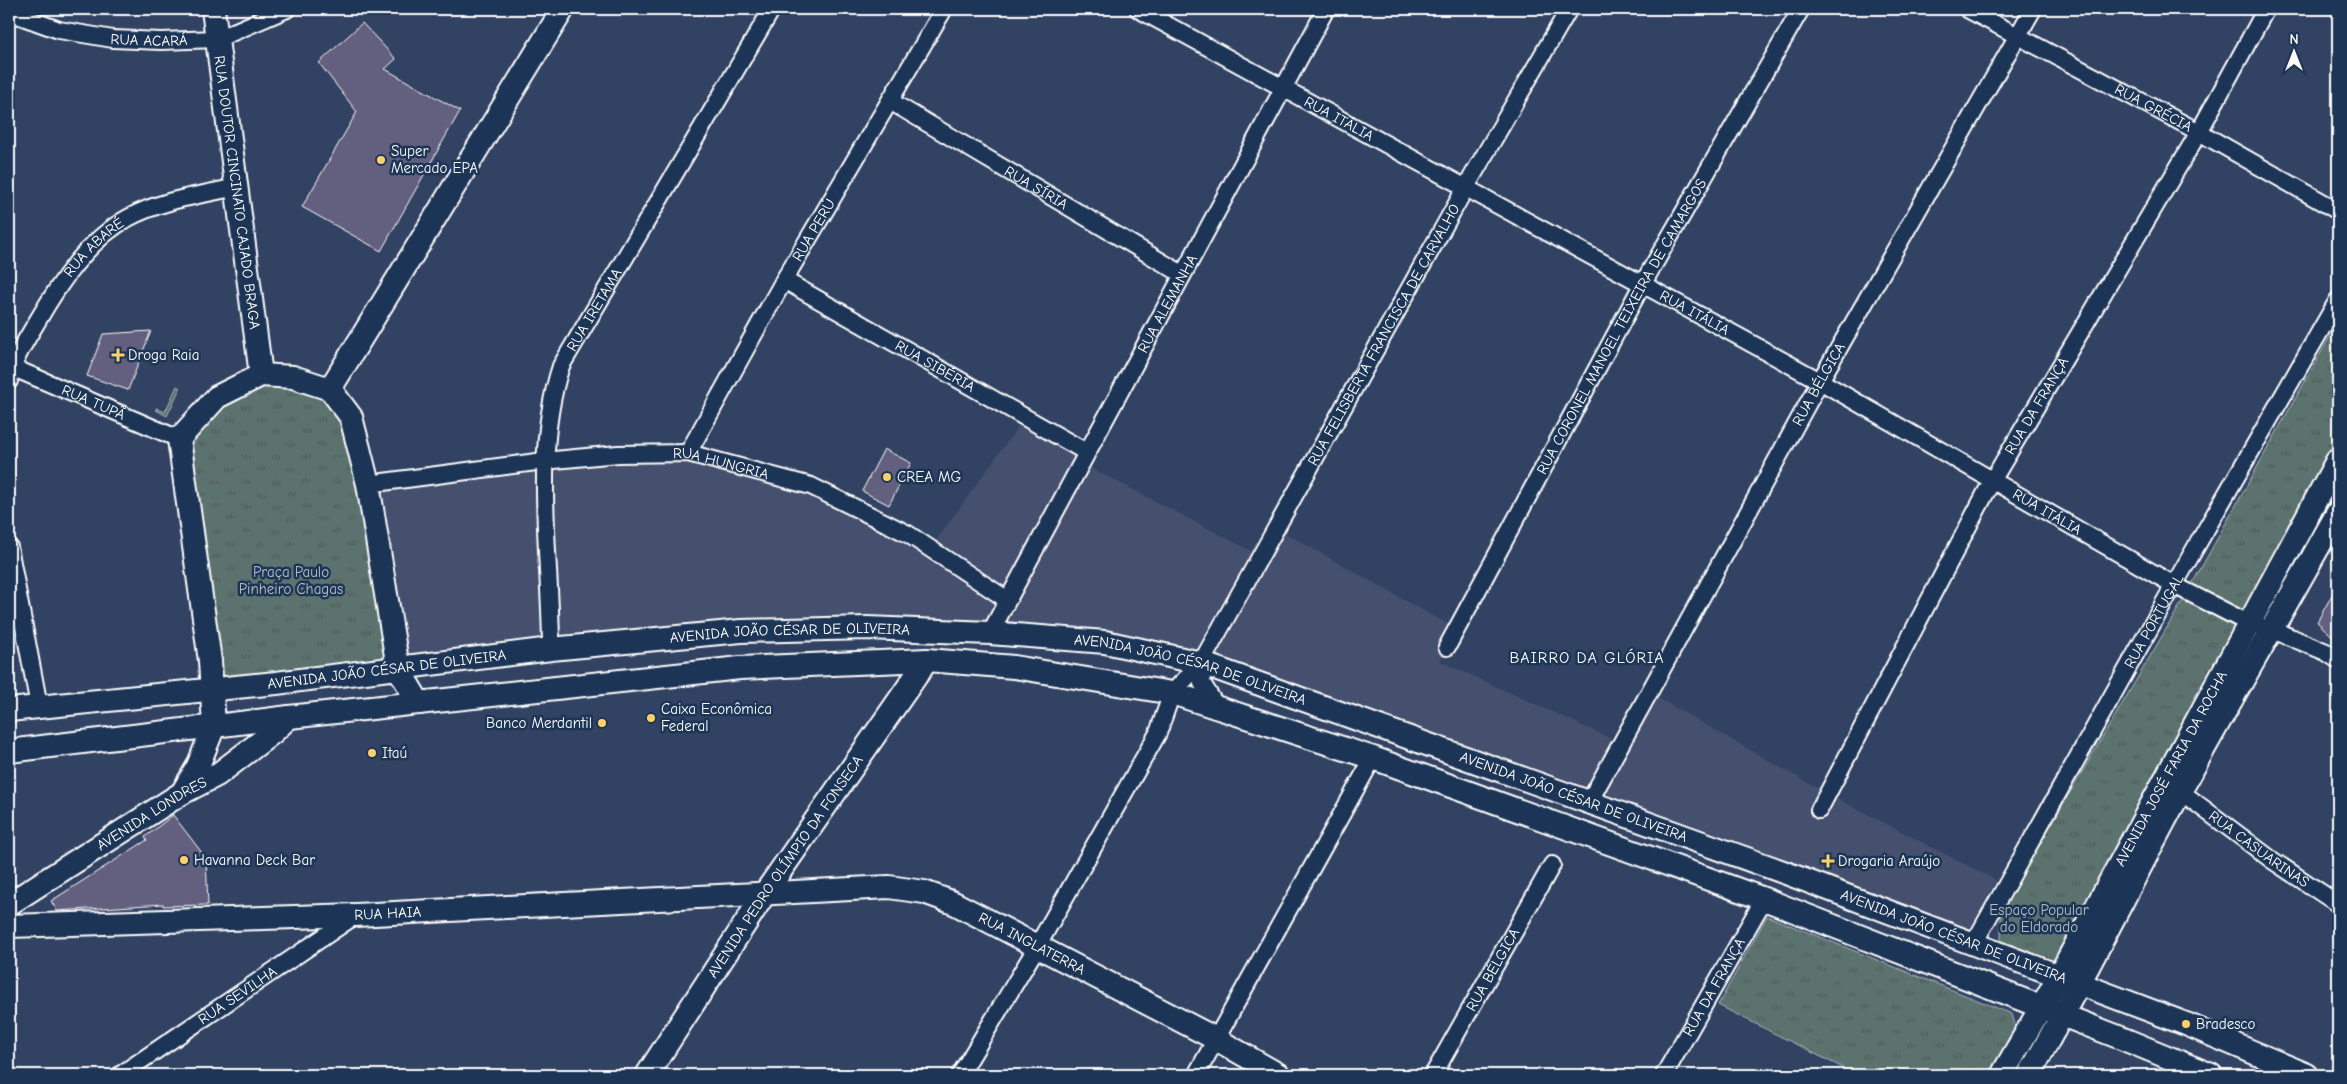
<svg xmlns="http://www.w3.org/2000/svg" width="2347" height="1084" viewBox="0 0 2347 1084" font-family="'Comic Neue',sans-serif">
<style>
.built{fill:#454f6e}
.grass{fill:url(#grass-tufts);stroke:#adb8b6}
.building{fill:#64607f;stroke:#fff}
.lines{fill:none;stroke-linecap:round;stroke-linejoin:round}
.street-casing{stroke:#fff;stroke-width:20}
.secondary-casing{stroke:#fff;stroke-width:26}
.street{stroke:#1d3557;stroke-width:16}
.secondary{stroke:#1d3557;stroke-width:22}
.poi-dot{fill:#ffd166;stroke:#1d3557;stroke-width:2}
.labels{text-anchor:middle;stroke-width:5;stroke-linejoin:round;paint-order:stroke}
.street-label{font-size:15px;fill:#fff;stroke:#1d3557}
.poi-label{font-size:15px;fill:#fff;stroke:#1d3557;text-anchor:start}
.park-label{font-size:15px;fill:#b5c0be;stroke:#1d3557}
.neighbourhood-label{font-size:16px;letter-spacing:1px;fill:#fff;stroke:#1d3557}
</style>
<defs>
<pattern id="grass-tufts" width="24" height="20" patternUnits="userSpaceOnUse" patternTransform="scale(1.25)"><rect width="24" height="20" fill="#5b726e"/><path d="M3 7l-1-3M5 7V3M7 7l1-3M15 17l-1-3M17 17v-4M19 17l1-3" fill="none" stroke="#525b5a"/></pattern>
</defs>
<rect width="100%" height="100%" fill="#324263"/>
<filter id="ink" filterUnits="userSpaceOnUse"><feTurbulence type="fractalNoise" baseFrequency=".02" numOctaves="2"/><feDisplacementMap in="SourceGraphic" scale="10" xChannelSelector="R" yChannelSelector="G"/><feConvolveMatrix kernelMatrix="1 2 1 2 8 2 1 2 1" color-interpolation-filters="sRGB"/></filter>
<g filter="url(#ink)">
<polygon class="built" points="1030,410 1097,449 1087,466 1269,560 1285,533 1458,630 1440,661 1625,745 1653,695 1826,793 1996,880 1966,940 1213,659 990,621 872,621 408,665 378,483 623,447 708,449 815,479 913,527 935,542"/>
<g class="grass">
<polygon points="2338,322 2338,447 2235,631 2054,970 2001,952 2001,910 2182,602"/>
<polygon points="259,381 309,385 335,401 351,438 391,658 220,680 183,441 218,400"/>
<polygon points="177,386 180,388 167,416 156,410 156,408 165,412"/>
<polygon points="1767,916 2012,1014 2017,1032 1992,1075 1857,1075 1718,1005"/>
</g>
<g class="building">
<polygon points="362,23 396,59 385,69 460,111 381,251 302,207 357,112 319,63"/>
<polygon points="151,331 128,390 87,376 103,334"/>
<polygon points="884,449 911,463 889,505 862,491"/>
<polygon points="2338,584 2338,641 2317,622"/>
<polygon points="173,815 206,858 208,905 163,906 163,904 57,911 51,901 147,840 145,837"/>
</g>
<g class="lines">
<g class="street-casing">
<g id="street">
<path id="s1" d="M 1138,9 L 1820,381 L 2174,585 L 2248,623 L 2273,630 L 2326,652 L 2338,660"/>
<path id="s2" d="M 1967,9 L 2199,132 L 2338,211"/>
<path id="s3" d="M 9,12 L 59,30 L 113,39 L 161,41 L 217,39 L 287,9"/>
<path id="s4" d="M 890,101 L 1182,274"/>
<path id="s5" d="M 784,280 L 1086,452"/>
<path id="s6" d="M 9,366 L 179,439"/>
<path id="s7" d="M 9,381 C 13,359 27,339 38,320 C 60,282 88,240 128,218 C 161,200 201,195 237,187"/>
<path id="s8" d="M 688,453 L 784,280 L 944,9"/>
<path id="s9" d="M 368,484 L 544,461 L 618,454 L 688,453 L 811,486 L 908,534 L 1006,599"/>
<polyline points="9,547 39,706"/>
<path id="s10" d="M 990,633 L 1326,9"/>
<path id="s11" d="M 1447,647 L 1642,285 L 1801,9"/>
<path id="s12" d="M 551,649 C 551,557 532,455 561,366 L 772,9"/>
<polyline points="1201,663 1202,683 1218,709"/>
<path id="s13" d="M 2180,791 L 2272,860 L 2338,904"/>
<path id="s14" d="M 1588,804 L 1820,381 L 2033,9"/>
<path id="s15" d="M 1819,810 L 1992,481 L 2199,132 L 2266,9"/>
<path id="s16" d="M 1973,945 L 2174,585 L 2338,300"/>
<path id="s17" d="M 120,1075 L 356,915"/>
<path id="s18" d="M 960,1075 L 1038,945 L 1158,733 L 1172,693 L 1201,663 L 1466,187 L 1569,9"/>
<polyline points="1196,1075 1373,758"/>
<path id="s19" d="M 1433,1075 L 1552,865"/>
<path id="s20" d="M 1664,1075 L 1764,899"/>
</g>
</g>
<g class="secondary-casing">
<g id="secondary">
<path id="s21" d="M 213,9 L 261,375"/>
<polyline points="330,389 563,9"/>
<path id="s22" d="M 9,710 L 276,683 L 551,649 L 741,631 L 867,628 L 990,633 L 1105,642 L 1201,663 L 1786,873 L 2186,1024 L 2307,1075"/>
<polyline points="9,751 289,717 740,668 927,660 1014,667 1172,693 1373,758 1764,899 2121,1038 2211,1075"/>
<polyline points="182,793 198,766 214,726 210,661 179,439 217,397 261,375 293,377 330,389 351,417 368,484 398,668 419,703"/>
<path id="s23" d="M 9,904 L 182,793 L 217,775 L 272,733 L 289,717"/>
<path id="s24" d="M 9,926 L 356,915 L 889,887 L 924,892 L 954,903 L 1216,1039 L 1279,1075"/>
<path id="s25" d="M 647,1075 L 765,893 L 927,660"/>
<path id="s26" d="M 2002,1075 L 2059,976 L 2338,459"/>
<path d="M 2029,1075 C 2082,982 2129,886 2180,792 C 2231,698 2286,606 2338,512"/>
</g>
</g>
<use href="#street" class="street"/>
<use href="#secondary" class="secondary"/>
</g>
</g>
<g class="poi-dot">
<circle cx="381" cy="160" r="5"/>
<path d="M115.5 347.5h5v5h5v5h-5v5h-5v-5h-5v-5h5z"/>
<circle cx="887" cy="477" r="5"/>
<circle cx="651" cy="718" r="5"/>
<circle cx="602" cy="723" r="5"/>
<circle cx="372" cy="753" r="5"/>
<circle cx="184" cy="860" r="5"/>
<path d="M1825.5 853.5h5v5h5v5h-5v5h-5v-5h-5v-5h5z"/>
<circle cx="2186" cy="1024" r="5"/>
</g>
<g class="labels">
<g class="street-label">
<text dy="5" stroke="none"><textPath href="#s3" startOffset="144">RUA ACARÁ</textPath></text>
<text dy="5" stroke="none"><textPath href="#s2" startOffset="211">RUA GRÉCIA</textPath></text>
<text dy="5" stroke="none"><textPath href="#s1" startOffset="229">RUA ITÁLIA</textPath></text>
<text dy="5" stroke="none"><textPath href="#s4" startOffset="170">RUA SÍRIA</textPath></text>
<text dy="5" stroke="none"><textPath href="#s21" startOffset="185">RUA DOUTOR CINCINATO CAJADO BRAGA</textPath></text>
<text dy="5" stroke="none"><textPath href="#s8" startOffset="256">RUA PERÚ</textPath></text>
<text dy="5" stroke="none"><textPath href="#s7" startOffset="160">RUA ABARÉ</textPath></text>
<text dy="5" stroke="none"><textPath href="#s10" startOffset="374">RUA ALEMANHA</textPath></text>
<text dy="5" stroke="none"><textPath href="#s12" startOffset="350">RUA IRETAMA</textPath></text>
<text dy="5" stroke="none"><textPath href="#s1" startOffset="634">RUA ITÁLIA</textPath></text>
<text dy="5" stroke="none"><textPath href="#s11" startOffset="365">RUA CORONEL MANOEL TEIXEIRA DE CAMARGOS</textPath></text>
<text dy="5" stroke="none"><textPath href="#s18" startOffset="855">RUA FELISBERTA FRANCISCA DE CARVALHO</textPath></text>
<text dy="5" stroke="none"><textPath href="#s5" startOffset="174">RUA SIBÉRIA</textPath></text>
<text dy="5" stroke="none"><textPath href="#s14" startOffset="479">RUA BÉLGICA</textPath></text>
<text dy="5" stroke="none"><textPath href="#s6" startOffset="92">RUA TUPÃ</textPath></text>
<text dy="5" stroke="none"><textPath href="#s15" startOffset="459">RUA DA FRANÇA</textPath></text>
<text dy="5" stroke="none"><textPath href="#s9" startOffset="356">RUA HUNGRIA</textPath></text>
<text dy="5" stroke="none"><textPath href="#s1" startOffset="1039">RUA ITÁLIA</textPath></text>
<text dy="5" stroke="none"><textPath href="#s16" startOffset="371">RUA PORTUGAL</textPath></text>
<text dy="5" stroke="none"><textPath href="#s22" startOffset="785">AVENIDA JOÃO CÉSAR DE OLIVEIRA</textPath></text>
<text dy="5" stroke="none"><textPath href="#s22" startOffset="380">AVENIDA JOÃO CÉSAR DE OLIVEIRA</textPath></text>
<text dy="5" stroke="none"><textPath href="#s22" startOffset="1190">AVENIDA JOÃO CÉSAR DE OLIVEIRA</textPath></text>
<text dy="5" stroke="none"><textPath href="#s26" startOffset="350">AVENIDA JOSÉ FARIA DA ROCHA</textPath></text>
<text dy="5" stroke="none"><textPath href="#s22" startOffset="1595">AVENIDA JOÃO CÉSAR DE OLIVEIRA</textPath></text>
<text dy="5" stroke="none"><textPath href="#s23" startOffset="169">AVENIDA LONDRES</textPath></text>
<text dy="5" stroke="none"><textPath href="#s13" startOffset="98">RUA CASUARINAS</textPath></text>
<text dy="5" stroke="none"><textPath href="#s25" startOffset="250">AVENIDA PEDRO OLÍMPIO DA FONSECA</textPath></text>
<text dy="5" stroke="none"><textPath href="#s24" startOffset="379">RUA HAIA</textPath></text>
<text dy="5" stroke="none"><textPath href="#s22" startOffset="2000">AVENIDA JOÃO CÉSAR DE OLIVEIRA</textPath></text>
<text dy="5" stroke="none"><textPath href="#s24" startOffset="1036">RUA INGLATERRA</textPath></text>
<text dy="5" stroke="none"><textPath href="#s19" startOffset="121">RUA BÉLGICA</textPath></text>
<text dy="5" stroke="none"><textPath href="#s20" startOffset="101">RUA DA FRANÇA</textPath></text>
<text dy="5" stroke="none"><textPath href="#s17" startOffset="142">RUA SEVILHA</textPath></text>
</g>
<g class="poi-label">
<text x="391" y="156">Super<tspan x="391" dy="17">Mercado EPA</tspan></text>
<text x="128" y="360">Droga Raia</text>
<text x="897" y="482">CREA MG</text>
<text x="661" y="714">Caixa Econômica<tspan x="661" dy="17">Federal</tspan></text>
<text x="592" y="728" text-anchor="end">Banco Merdantil</text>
<text x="382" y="758">Itaú</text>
<text x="194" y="865">Havanna Deck Bar</text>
<text x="1838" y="866">Drogaria Araújo</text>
<text x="2196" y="1029">Bradesco</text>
</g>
<g class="park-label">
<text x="291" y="577">Praça Paulo<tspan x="291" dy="17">Pinheiro Chagas</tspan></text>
<text x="2039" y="915">Espaço Popular<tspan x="2039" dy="17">do Eldorado</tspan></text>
</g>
<g class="neighbourhood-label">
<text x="1587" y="663">BAIRRO DA GLÓRIA</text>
</g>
</g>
<rect width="2347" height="1084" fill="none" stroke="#1d3557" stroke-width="30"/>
<rect x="15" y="15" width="2317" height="1054" fill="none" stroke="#fff" stroke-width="2" filter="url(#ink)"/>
<g transform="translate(2294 52)" stroke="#1d3557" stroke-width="4" paint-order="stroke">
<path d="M0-4L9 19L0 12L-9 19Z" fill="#ffffff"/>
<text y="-8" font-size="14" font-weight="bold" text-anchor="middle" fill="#ffffff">N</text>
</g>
</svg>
